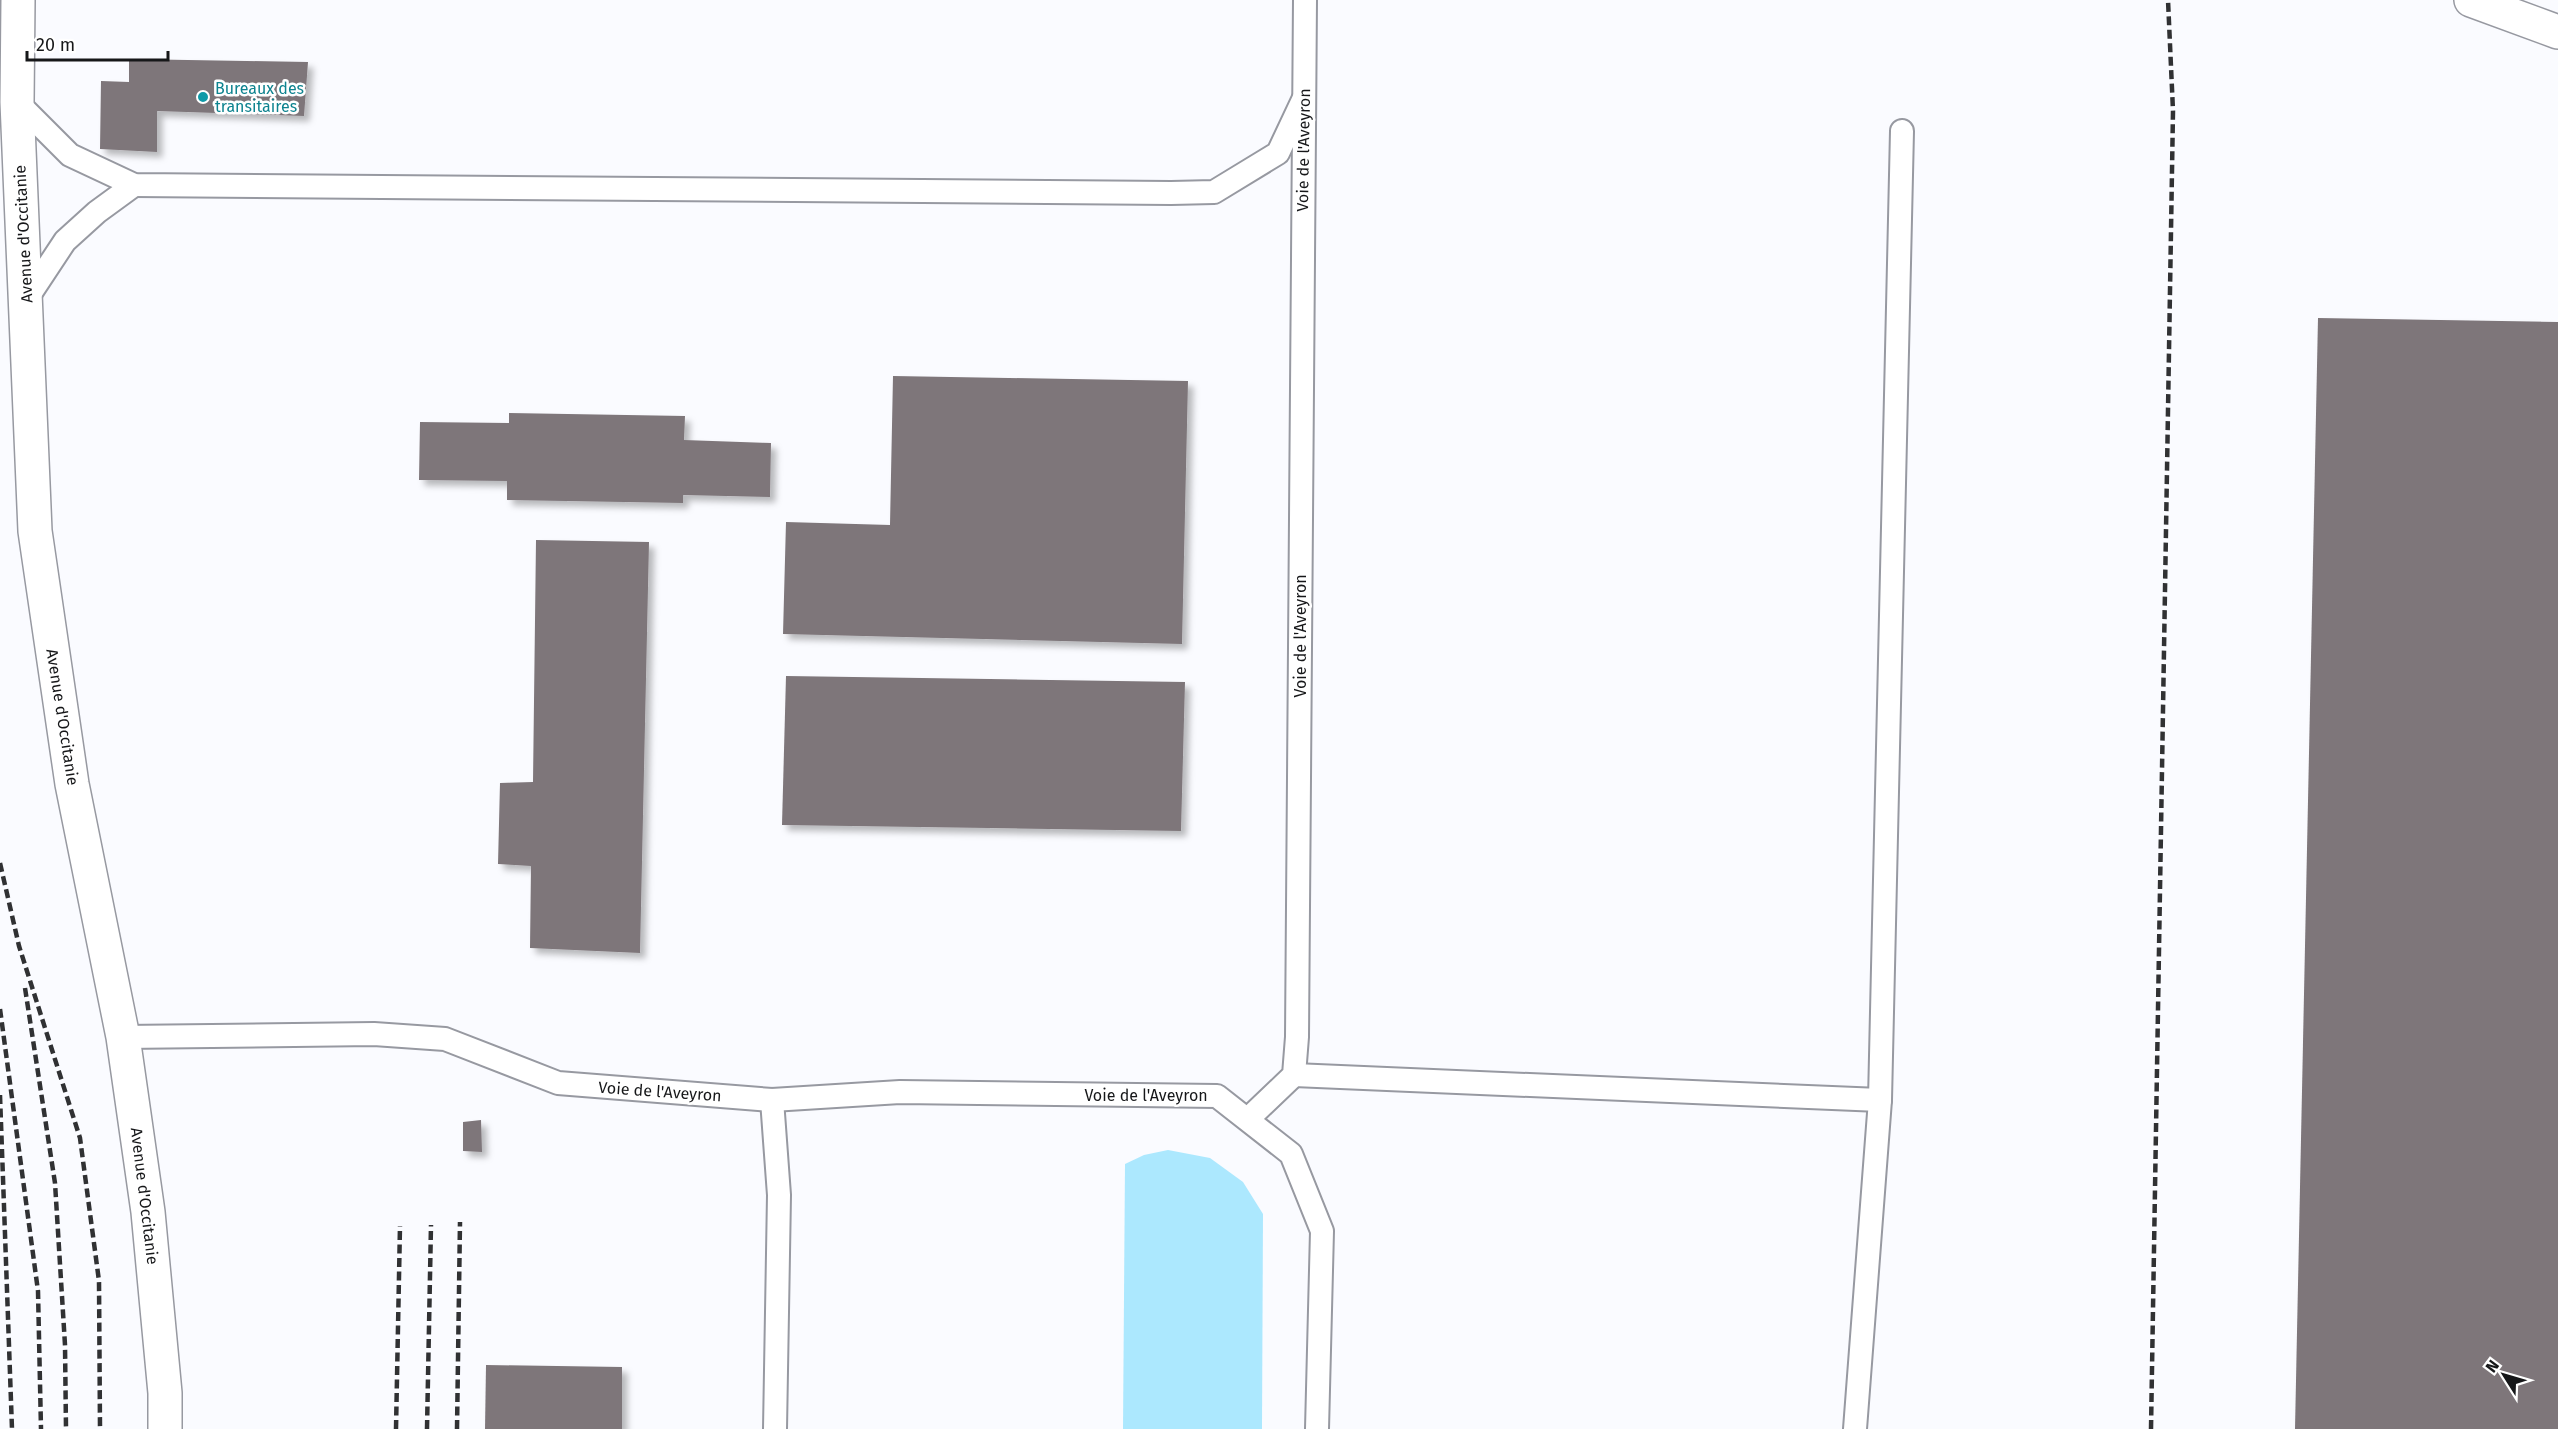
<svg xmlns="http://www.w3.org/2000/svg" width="2558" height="1429" viewBox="0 0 2558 1429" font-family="'Fira Sans',sans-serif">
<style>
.water{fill:#ace8fe}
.building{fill:#7e767a;filter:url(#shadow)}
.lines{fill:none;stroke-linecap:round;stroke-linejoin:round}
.service-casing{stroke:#9799a1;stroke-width:26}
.minor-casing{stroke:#9799a1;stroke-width:36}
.service{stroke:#fff;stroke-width:22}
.minor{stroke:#fff;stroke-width:33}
.rail{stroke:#303133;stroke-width:4.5;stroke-dasharray:9 4.5;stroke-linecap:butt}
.culture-dot{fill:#0f9aa8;stroke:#fff;stroke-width:2}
.labels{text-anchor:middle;stroke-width:5;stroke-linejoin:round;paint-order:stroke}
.culture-label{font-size:16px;fill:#0d838f;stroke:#fff;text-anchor:start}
.street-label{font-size:16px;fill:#161719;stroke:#fff}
</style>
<defs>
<filter id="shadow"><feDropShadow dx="5.5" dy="5.5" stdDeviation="3" flood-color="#0004"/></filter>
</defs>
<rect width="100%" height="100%" fill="#fafbff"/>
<polygon class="water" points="1168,1150 1210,1158 1243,1182 1263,1214 1262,1429 1123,1429 1125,1164 1144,1155"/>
<g class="building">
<polygon points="129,59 308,62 304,116 157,111 157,152 100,149 101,81 129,82"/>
<polygon points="2318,318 2558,322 2558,1429 2295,1429"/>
<polygon points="893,376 1188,381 1182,644 783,634 786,522 890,525"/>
<polygon points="509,413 685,416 684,440 771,443 770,497 683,495 683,503 507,500 507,481 419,480 420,422 509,423"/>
<polygon points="536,540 649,542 640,953 530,948 531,866 498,864 500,783 533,782"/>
<polygon points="786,676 1185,682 1181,831 782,825"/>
<polygon points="481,1120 482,1152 463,1151 463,1122"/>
<polygon points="486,1365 622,1367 622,1429 485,1429"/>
</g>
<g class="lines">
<g class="service-casing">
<g id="service">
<polyline points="17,102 70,155 134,185 1171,193 1214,192 1278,153 1303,100"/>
<polyline points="26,300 65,241 97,212 134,185"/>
<polyline points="123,1037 374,1034 445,1039 558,1083 772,1100 900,1092 1217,1096 1291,1154 1322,1231 1317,1429"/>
<polyline points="1294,1075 1880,1100"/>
<polyline points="772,1100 779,1195 775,1429"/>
<polyline points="1249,1118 1294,1075 1297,1037 1305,0"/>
<polyline points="1855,1429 1880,1100 1902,131"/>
</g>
</g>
<g class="minor-casing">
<g id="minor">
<polyline points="18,0 17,102 35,531 72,784 123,1037 148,1212 165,1393 165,1429"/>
<polyline points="2471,0 2558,32"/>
</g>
</g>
<use href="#service" class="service"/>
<use href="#minor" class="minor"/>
<g class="rail">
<polyline points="0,863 19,946 80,1138 99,1281 100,1429"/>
<polyline points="25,988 55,1183 65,1345 66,1429"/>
<polyline points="0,1009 38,1291 41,1429"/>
<polyline points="0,1095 12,1429"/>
<polyline points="396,1429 400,1226"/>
<polyline points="427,1429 431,1225"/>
<polyline points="457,1429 460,1222"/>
<polyline points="2151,1429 2173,111 2168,0"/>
</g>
</g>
<circle class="culture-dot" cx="203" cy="97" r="6"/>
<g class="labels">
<g class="culture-label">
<text x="215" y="94">Bureaux des<tspan x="215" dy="18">transitaires</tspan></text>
</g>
<g class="street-label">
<text transform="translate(1303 150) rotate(-89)" y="6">Voie de l'Aveyron</text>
<text transform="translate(23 234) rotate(-93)" y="6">Avenue d'Occitanie</text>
<text transform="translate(1300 636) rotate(-90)" y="6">Voie de l'Aveyron</text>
<text transform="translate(63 717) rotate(81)" y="6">Avenue d'Occitanie</text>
<text transform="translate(660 1091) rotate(4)" y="6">Voie de l'Aveyron</text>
<text x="1146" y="1101">Voie de l'Aveyron</text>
<text transform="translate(145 1196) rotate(83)" y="6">Avenue d'Occitanie</text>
</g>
</g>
<g transform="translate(2504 1375) rotate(307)" stroke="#ffffff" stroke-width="4.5" paint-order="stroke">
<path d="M0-4.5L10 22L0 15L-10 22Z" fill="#161719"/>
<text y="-9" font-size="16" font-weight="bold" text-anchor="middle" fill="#161719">N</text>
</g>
<path d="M27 51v9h141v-9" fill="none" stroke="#161719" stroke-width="3"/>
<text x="36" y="51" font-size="18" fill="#161719" stroke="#ffffff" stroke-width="4.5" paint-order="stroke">20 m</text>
</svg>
